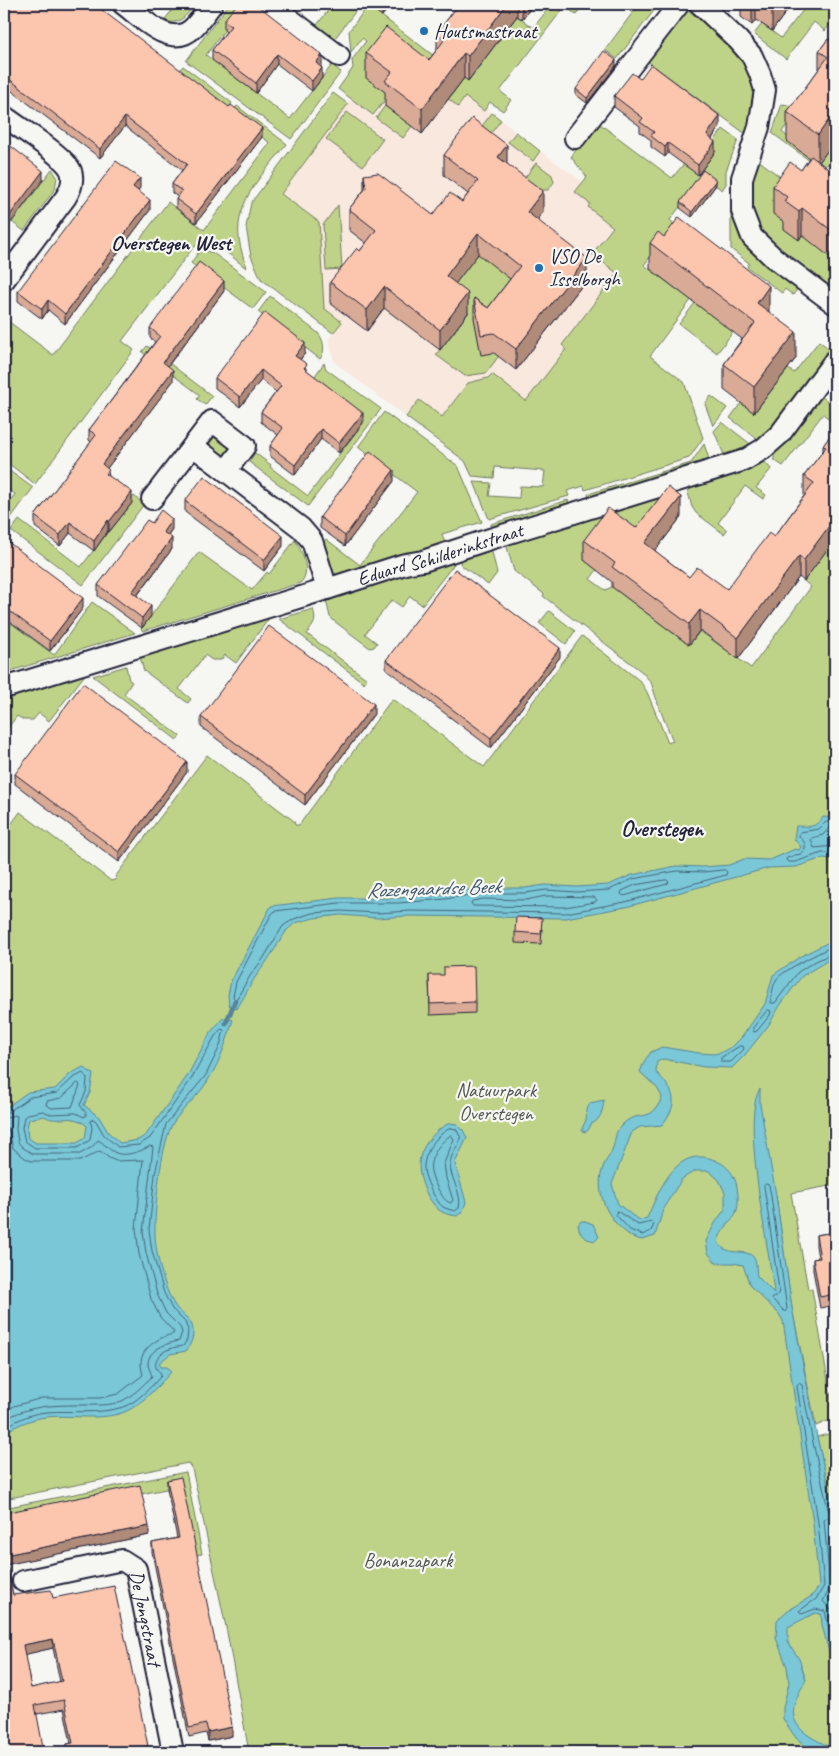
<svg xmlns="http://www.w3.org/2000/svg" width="839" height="1756" viewBox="0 0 839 1756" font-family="Caveat,sans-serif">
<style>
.built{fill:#f8e8de}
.green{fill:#bfd388;stroke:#707a62}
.water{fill:#79c7d7;stroke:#568599;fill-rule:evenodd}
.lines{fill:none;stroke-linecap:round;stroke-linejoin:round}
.shore{stroke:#456479;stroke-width:1}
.stream{stroke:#568599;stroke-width:5}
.minor-casing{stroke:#22223b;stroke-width:24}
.minor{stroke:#f6f6f2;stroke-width:20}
.wall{fill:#d9aa96;stroke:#22223b;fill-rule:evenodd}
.shaded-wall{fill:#b08b7a;stroke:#22223b}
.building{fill:#fcc6ae;stroke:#22223b;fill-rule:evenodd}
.poi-dot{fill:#1f6fb2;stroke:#f6f6f2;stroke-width:2}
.labels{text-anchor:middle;stroke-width:4.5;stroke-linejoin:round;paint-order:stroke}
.poi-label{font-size:20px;fill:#22223b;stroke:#f6f6f2;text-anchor:start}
.street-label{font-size:20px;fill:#22223b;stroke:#f6f6f2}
.park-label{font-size:20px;fill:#515752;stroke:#f6f6f2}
.neighbourhood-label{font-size:21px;font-weight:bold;fill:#22223b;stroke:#f6f6f2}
.water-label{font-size:21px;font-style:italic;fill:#3c546a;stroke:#f6f6f2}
.quarter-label{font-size:22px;font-weight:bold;fill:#22223b;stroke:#f6f6f2}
</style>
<rect width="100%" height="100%" fill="#f6f6f2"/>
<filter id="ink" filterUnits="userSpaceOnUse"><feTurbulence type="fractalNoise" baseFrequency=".02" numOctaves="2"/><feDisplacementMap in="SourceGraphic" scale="10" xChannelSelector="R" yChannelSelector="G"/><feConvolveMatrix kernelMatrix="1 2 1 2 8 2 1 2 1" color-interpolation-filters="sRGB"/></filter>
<g filter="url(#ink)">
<polygon class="built" points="386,52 458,107 465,97 484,111 486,108 540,151 583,182 575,192 591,204 589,207 613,227 618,272 562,345 567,349 526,401 488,378 468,383 442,418 419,400 406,417 334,362 329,339 342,322 324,309 319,222 281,194"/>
<g class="green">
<path d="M 177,4 L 195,4 C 188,13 182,24 168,22 L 165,19 Z"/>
<polygon points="229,4 244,4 206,55 290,119 332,65 341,72 291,139 186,61"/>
<polygon points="333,4 361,4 332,42 314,29"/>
<polygon points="369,4 372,4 370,7 455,72 517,16 533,28 552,4 584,4 576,15 565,6 500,91 511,100 503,111 490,102 484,111 465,97 458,107 440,92 389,95 373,115 338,89 353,68 352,60 366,41 362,38 351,52 349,31"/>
<polygon points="639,4 659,4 617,59 605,50"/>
<polygon points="808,4 835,4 835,24 832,22 825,31 814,22 786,59 754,34 762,24 781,38"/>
<path d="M 683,6 C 711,30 757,57 756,99 C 755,110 750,122 747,133 L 743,132 L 643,58 Z"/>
<polygon points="183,66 232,103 224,113 175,76"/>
<polygon points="333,93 348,104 281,194 319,222 324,308 342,322 333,333 261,279 251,256 246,227 251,203"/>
<path d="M 782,104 L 788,105 L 796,111 L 782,132 L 789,138 L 835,115 C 835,129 839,172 817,166 L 772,133 Z"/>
<path d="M 237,106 L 287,144 C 265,172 235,199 239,238 C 240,248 244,258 246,268 C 238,262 217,242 206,242 C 200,242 196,246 192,249 L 122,341 L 134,350 L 35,484 L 4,460 L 4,318 L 53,355 L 168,202 L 204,230 L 270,143 L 231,114 Z"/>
<polygon points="385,106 412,126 403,138 376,118"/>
<polygon points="347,112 383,139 363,166 326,139"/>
<polygon points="492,113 501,120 481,146 472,139"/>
<polygon points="596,121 672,178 683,165 709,148 723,129 738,140 726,171 726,184 722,190 703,176 670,220 675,225 644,265 691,300 650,356 684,382 703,438 689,458 585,490 584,486 567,491 569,496 489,519 474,482 491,483 489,496 519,498 520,486 543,487 545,471 495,467 494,478 472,476 465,461 406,417 419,400 442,417 468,383 488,378 492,374 526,401 566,349 562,345 617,273 592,254 613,227 588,207 590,204 575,192 587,177 571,157"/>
<polygon points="516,132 540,151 533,161 508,142"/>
<polygon points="757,159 793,187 835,248 835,293 775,247 762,235 751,209 750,186"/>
<polygon points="536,163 552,175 554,182 548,190 542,190 536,187 515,191"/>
<polygon points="52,169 57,177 55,189 24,231 12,222"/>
<polygon points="338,205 342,269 326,270 323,225"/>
<polygon points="731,212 734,212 749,248 758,257 798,288 793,295 785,289 782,293 747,267 749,263 731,249"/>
<polygon points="487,242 532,296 501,353 486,373 465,376 436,355 468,313 437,281"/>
<polygon points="203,250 213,253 266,292 253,309 191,263 198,253"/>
<path d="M 270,296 L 318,333 C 324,340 326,351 320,359 L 258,312 Z"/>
<polygon points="695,303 733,332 717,353 679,324"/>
<polygon points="819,341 832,351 772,429 760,441 730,418 741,403 754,412 788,369 794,373"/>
<polygon points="147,346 212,396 205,405 197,399 200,395 142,352"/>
<polygon points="324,363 326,369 381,409 308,506 249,462 255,453 271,465 270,467 308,496 365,420 312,380"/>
<polygon points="711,396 727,408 713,426 705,404"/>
<polygon points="821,396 835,407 835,420 833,422 823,414 783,466 774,460 774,455 782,447"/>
<polygon points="384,412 458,466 482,522 442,534 446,547 419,556 417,551 345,575 338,575 331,571 321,545 326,539 360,565 417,492 358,447"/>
<polygon points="722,422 753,446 725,457 714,431"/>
<polygon points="215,435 231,447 227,456 224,457 210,448 209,441"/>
<polygon points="704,444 710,462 590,500 588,494 691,463"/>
<path d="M 764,461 L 771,469 L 756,488 L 766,495 L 763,499 L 745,486 L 718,523 L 727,530 L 724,534 L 696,513 L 692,507 L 687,489 C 713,481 740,476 764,461 Z"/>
<polygon points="4,467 33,488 4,527 4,509 15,494 4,486"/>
<polygon points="674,492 644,539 584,560 597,570 590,579 605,590 612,587 689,645 700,631 751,668 811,587 804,581 835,539 835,1185 791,1193 808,1289 812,1289 833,1410 835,1410 835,1418 816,1426 792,1308 776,1196 835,1639 835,1752 249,1752 227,1632 197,1491 192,1469 188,1463 4,1499 4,834 20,812 111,881 117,879 115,877 207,755 294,821 295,825 299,825 392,699 484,767 582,636 640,681 647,692 668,743 673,741 659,707 651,682 641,671 543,596 544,594 514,571 506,544"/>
<polygon points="134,496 144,504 83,585 11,531 19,520 81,567"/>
<polygon points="568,500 570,506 492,529 491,524"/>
<path d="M 295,540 C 302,551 312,573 300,583 L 143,631 L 141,629 L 199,552 L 252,590 L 267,572 L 269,574 Z"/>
<polygon points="491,548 497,573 488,585 461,565 458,556"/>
<polygon points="451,557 454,564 422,605 410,596 402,607 392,600 365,634 377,643 374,647 370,648 334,621 330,617 326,600"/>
<polygon points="92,602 135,633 4,673 4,618 54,655"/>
<path d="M 313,609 C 317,623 314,623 307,634 L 367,679 L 364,683 L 279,619 Z"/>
<polygon points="549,611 575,631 566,644 539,623"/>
<polygon points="270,617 236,663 225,655 221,660 212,660 205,655 179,689 191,699 188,703 144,671 140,657"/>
<polygon points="126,666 129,680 132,682 124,694 180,736 177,740 93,676"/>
<polygon points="83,674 84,676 49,721 39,713 33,720 24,720 17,716 4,733 4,699"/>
<polygon points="835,1432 835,1543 833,1508 817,1437"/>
<polygon points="186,1472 202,1554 196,1555 181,1486 4,1521 4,1508"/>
</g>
<g class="water">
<path d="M 823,817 L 835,818 L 835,857 L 830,859 L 823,858 L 796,867 L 769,868 L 626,907 L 566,918 L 410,916 L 377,918 L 341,915 L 314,918 L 295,923 L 287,930 L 267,961 L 254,979 L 237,1009 L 229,1005 L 228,995 L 231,981 L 271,906 L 339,898 L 397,898 L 444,894 L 481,888 L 525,888 L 545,885 L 576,887 L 608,885 L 632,875 L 676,866 L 703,867 L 729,865 L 744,859 L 770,860 L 795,849 L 799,850 L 801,847 L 794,839 L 796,826 C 810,826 814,829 823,817 Z"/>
<path d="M 835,939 L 835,956 L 802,976 L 781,1004 L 768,1026 L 744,1056 L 732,1068 L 704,1067 L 663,1059 L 657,1062 L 656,1072 C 675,1092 680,1102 662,1125 L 640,1127 L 632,1132 L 612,1184 L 618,1204 L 633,1216 L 640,1220 L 647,1218 C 660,1188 677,1143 717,1161 C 728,1166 735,1175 737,1187 C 738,1193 739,1204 737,1210 C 733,1223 720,1229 718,1242 C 721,1246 723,1249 727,1250 C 736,1254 751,1249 755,1260 C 757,1265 756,1272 757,1276 L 774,1293 C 770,1252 740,1119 760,1089 L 760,1104 L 776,1195 L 792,1308 L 817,1437 L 833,1508 L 835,1543 L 835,1676 L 822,1625 L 821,1614 L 815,1613 L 788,1627 L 788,1642 L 799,1659 L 806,1680 C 793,1703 784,1720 811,1737 C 819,1742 828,1745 835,1751 L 835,1752 L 817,1752 L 810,1750 L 796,1738 L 783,1719 L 783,1707 L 789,1683 L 787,1667 L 776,1638 L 777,1620 L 788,1610 L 812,1596 L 819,1586 L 813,1523 L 783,1321 L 779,1314 L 750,1286 L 743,1265 L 732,1263 L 716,1263 L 708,1253 L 706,1241 L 715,1223 L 725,1209 L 725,1193 L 719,1180 L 709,1171 L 695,1171 L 682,1179 L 664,1207 L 655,1236 L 642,1240 C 637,1239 631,1237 628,1234 C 607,1219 594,1192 603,1167 C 605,1161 610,1156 612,1150 C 616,1141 614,1133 621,1126 C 638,1107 650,1127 662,1097 L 657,1088 L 640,1072 L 645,1060 L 651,1052 L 662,1047 L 699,1053 L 714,1054 L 722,1052 L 733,1046 L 742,1037 L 765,1004 L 773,975 L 801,956 Z"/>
<path d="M 223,1018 L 233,1020 C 226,1044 218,1068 202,1089 C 194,1100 176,1115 171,1127 C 161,1149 155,1204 155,1229 C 154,1249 164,1289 175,1306 C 181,1315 192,1318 193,1330 C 194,1338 190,1345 186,1351 L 170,1354 L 159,1363 L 161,1367 L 167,1367 L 172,1371 C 161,1383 142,1404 127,1411 C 102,1422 72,1414 46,1417 C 31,1419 17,1425 4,1433 L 4,1109 L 28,1092 L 55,1089 L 70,1074 L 83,1067 L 93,1074 L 90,1093 L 84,1105 L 99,1117 L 108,1132 L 120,1143 L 138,1140 L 146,1135 L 188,1075 L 210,1033 ZM 44,1116 C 59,1125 70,1111 87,1126 L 85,1138 L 77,1143 L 36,1143 L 28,1138 L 27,1128 L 29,1119 Z"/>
<path d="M 604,1100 C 603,1109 601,1121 591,1124 L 589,1129 L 586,1132 L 582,1131 C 582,1125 585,1125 586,1119 C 587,1113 586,1110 590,1103 Z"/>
<path d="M 450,1123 L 457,1124 L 463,1130 L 467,1138 L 455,1163 L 466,1202 L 463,1211 L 457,1216 C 451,1215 444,1214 439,1210 C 426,1199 416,1174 420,1157 C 423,1144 437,1128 450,1123 Z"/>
<path d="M 581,1221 L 585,1221 L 593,1224 L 599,1237 L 595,1241 C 584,1239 580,1236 578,1225 Z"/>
</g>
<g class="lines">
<g class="shore">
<polyline points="835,822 826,822 819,829 800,832 799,836 805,843 805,850 801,854 795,855 787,858 786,860 788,862 795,862 822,853 835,853"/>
<polyline points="835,828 829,828 823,835 812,838 811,840 814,848 835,846"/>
<polygon points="725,870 727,872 726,875 625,902 566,913 410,911 377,913 341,911 312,913 294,919 283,926 263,959 250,976 237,998 235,999 233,997 236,982 271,915 275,911 339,903 398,903 445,899 482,893 525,893 546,890 576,892 609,890 633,879 677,871 703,872"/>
<polygon points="667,880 669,882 667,884 624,896 621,894 622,891 635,885"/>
<polygon points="546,896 594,897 597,900 595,902 565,907 473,906 471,903 472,901 483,899 526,900"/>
<path d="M 835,945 C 823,951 782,970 776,980 C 773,986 771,996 771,1003 L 775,1003 L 798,972 L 812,963 L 835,952"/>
<polygon points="768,1010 771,1011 770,1015 757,1031 754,1032 753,1028"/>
<polygon points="740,1046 743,1046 744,1049 731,1062 721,1062 721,1058"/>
<polygon points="78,1083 80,1085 72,1107 52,1108 46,1105 47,1101 61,1098"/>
<path d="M 4,1113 L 8,1112 L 30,1097 L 57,1093 L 73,1078 L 83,1073 L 87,1078 L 86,1092 L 80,1105 L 86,1113 L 86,1116 L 84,1117 L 76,1113 L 50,1114 L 43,1111 L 28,1114 L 24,1117 L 22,1128 L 25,1141 L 35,1148 L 77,1148 L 90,1140 L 92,1127 L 90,1121 L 93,1119 L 96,1121 L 104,1135 L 118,1147 L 139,1145 L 150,1138 L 192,1078 L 215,1036 L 221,1029 L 224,1030 L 220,1046 L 206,1075 L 166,1124 L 155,1174 L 149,1230 L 152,1251 L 164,1293 L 172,1309 L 185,1322 L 188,1330 L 187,1340 L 183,1346 C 179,1347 174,1347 170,1349 C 159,1352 149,1365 161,1373 L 161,1376 C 152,1386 136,1403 123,1407 C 98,1415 72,1410 47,1412 C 31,1413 17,1420 4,1428"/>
<path d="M 4,1119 L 14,1115 L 17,1116 L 16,1129 L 18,1142 L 22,1147 L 33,1154 L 80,1154 L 92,1147 L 98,1140 C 104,1143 108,1149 114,1152 C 124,1158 142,1151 150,1146 L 153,1147 L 143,1232 L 146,1253 L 157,1294 L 166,1313 L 180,1327 L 182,1332 L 179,1341 C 168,1343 147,1349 148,1365 C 149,1369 151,1373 152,1376 C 144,1385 132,1396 122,1401 C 110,1406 95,1405 83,1405 C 55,1405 28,1405 4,1420"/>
<path d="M 4,1127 L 8,1128 L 13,1148 L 25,1158 L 31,1161 L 80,1161 L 100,1151 L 109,1158 L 116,1161 L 143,1160 L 136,1229 L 139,1254 L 151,1299 L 160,1317 L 174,1332 L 173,1334 C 159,1337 141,1348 141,1363 C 141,1367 142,1371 143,1375 L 118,1394 L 100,1398 L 42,1398 L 14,1406 L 4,1412"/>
<path d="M 451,1128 L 456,1129 L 461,1138 C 458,1146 450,1156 450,1164 C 450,1179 463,1194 459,1208 L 455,1211 C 451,1210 447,1209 443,1207 C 436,1202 424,1178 424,1169 C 423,1154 437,1133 451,1128 Z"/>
<path d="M 451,1135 L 454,1139 L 444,1163 L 446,1178 L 453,1200 L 451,1203 C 444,1201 442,1195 438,1189 C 435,1184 432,1177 431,1171 C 428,1158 441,1141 451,1135 Z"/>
<polygon points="766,1184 769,1185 771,1196 787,1309 785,1312 772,1299 778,1294 779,1290 764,1186"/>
<polygon points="617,1211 638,1225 652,1222 654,1224 651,1231 642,1235 630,1230 616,1215"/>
<polyline points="835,1514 831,1513 828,1509 812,1438 802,1385 799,1383 797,1386 818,1522 824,1586 816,1599 799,1611 802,1614 815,1609 825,1611 835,1656"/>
<polyline points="835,1520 827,1518 824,1520 830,1586 828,1592 823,1601 831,1610 835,1631"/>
</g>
<polyline class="stream" points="226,1023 235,1001"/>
<g class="minor-casing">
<g id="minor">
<path d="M 123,4 C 141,17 171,50 193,28 C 200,21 206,12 212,4"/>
<polyline points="270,4 339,56"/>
<polyline points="700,4 738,40 752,56 760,74 765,90 759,127 742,178 742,211 752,237 774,258 835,304"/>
<path d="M 4,116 C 18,127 65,156 71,171 C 74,180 71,189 66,197 L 4,280"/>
<polyline points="575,138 679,4"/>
<polyline points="193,446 226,471"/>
<polyline points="152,499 212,421 245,446 226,471 301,528 312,541 327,589"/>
<path id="s1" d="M 4,688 L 327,589 L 405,564 L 423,561 L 490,539 L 745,460 L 763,449 L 780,434 L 835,360"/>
<path id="s2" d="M 23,1581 L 122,1560 L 136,1569 L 173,1752"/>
</g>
</g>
<use href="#minor" class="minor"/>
</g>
<g class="wall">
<polygon points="4,4 262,137 196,223 176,208 176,199 178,197 172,193 172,184 182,170 125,126 100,158 4,85"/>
<polygon points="167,4 177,4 173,8"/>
<polygon points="313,4 321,4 318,8"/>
<polygon points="370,4 392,4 382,16 370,7"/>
<polygon points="459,4 534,4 522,19 517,16 468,81 464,78 422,134 385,106 385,92 366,78 366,53 429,60 437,49 437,33"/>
<polygon points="741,4 792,4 772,31 756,20 752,25 741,17"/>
<polygon points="224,20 322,65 321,67 322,78 312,91 277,64 256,93 212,60 212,50 226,32 224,30"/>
<polygon points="828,39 835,140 819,162 835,174 835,254 834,254 831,258 802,235 799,240 784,229 784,222 773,214 773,186 801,170 809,158 787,141 787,112 819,69 819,51"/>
<polygon points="616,66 587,103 576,95 576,89"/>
<polygon points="640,79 720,126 712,139 715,152 698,175 668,153 665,157 651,147 651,140 640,132 640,126 614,107 614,96"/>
<polygon points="444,155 507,164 543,212 537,220 587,279 516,370 494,353 481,355 474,318 474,298 488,308 510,279 478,254 455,283 468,313 440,350 384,308 367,331 330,303 330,282 360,251 366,243 349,230 349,209 364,190 364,175 433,215 462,202 468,194 444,175"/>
<polygon points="716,185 692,217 680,208 680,202"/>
<polygon points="140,188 138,190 150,210 65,324 48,310 42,319 18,301 18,291"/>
<polygon points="650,243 769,312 796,358 754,413 724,390 724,364 742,339 650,269"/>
<polygon points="224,291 168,366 173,381 107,468 109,476 132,503 109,532 108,531 94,551 70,533 60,546 35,527 35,516 91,442 89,440 89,430 155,342 150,338 150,328"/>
<polygon points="305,353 300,360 307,370 363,423 339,453 321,439 295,475 270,456 270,446 278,435 261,422 261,412 276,392 261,380 240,407 215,388 215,378"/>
<polygon points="832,433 804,581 799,577 738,659 700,630 689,645 612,587 612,582 584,560 584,540 681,517 655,551 689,577 727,589 774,537 804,496 804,476 823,451 823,446"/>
<polygon points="394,481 345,546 320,528 320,517"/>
<polygon points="185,501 283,546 264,571 185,512"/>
<polygon points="152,523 172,529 168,535 172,549 137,596 151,616 142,628 98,596 98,585"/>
<polygon points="4,539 83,608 50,651 4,617"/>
<polygon points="560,657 491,748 386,669 386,660"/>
<polygon points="374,714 305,805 201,727 201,717"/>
<polygon points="187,772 119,862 15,784 15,774"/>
<polygon points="542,929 541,944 515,943 515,932"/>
<polygon points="429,975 475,1002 475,1013 430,1015"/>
<polygon points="835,1232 835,1305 820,1308 813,1270 813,1259 818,1258 816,1246 816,1235"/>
<polygon points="167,1480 232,1736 208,1741 206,1733 189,1737 152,1552 152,1543 177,1538 167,1489"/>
<path d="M 4,1513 L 149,1535 L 7,1564 L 13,1595 L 53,1598 L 148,1752 L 67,1752 L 67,1744 L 71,1743 L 64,1709 L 37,1714 L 4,1752 ZM 53,1648 L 60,1682 L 31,1688 L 24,1654 Z"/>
</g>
<g class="shaded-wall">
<polygon points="173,4 177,4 173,8"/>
<polygon points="388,4 392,4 382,16 382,11"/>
<polygon points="507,4 517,4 517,16 468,81 468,56"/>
<polygon points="522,4 534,4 522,19"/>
<polygon points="752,4 756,4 756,20 752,25"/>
<polygon points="775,4 792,4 772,31 772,8"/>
<polygon points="464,53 464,78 422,134 422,109"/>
<polygon points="277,54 277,64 256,93 256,83"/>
<polygon points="322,55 322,65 316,73 316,63"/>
<polygon points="616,60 616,66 587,103 587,98"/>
<polygon points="322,68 322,78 312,91 312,81"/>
<polygon points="835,111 835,140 818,164 818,135"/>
<polygon points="720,116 720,126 707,146 707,135"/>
<polygon points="125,117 125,126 100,158 100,149"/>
<polygon points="262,128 262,137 196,223 196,214"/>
<polygon points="715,142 715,152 698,175 698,165"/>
<polygon points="668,143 668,153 665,157 665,147"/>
<polygon points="507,145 507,165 498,157"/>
<polygon points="43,171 43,180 4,232 4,223"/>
<polygon points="140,178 140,188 133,197 133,187"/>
<polygon points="716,180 716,185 692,217 692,212"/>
<polygon points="543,191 543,212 527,233 527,212"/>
<polygon points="150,200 150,210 65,324 65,314"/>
<polygon points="802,208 802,235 799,240 799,212"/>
<polygon points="834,226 834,254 831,258 831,230"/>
<polygon points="478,233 478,254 446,296 446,276"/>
<polygon points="587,258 587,279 516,370 516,349"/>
<polygon points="224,281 224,291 163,372 163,362"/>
<polygon points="769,286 769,313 757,303"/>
<polygon points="384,287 384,308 367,331 367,310"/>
<polygon points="468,293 468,313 440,350 440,330"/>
<polygon points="48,300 48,310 42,319 42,309"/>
<polygon points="796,332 796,358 754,413 754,387"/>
<polygon points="305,343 305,353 295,366 295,356"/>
<polygon points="173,370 173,381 102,475 102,464"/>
<polygon points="261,370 261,380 240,407 240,397"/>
<polygon points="363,413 363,423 339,453 339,443"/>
<polygon points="321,429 321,439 295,475 295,465"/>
<polygon points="394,470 394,481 345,546 345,536"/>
<polygon points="6,479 6,488 4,490 4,482"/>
<polygon points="132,492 132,503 109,532 109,522"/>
<polygon points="681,497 681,517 645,564 645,543"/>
<polygon points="835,518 835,539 804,581 804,560"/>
<polygon points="172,519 172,529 163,542 163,532"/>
<polygon points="108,520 108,531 94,551 94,541"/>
<polygon points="70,522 70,533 60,546 60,535"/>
<polygon points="283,536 283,546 264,571 264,560"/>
<polygon points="172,538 172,549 132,602 132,592"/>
<polygon points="799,556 799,577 738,659 738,638"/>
<polygon points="83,598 83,608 50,651 50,641"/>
<polygon points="151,606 151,616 142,628 142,618"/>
<polygon points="700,610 700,630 689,645 689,624"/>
<polygon points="560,648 560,657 491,748 491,738"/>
<polygon points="374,704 374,714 305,805 305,795"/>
<polygon points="187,762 187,772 119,862 119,852"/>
<polygon points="149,1526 149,1535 5,1565 5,1555"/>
<polygon points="53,1639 53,1648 23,1655 23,1645"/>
<polygon points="232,1727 232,1736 208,1741 208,1732"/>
<polygon points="148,1746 148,1752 117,1752"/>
</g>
<g class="building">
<polygon points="4,4 94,4 229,107 231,105 262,128 196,214 176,199 182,191 172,184 187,164 125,117 100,149 4,75"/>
<polygon points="237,4 256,4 322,55 316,63 322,68 312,81 277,54 256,83 212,50 231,26 224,20"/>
<polygon points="373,4 388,4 382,11"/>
<polygon points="459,4 507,4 468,56 464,53 422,109 385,81 392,72 366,53 386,27 429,60 445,39 437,33"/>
<polygon points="766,4 775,4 772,8"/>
<polygon points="828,39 835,44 835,111 818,135 787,112 828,57 819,51"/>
<polygon points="604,51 616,60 587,98 576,89"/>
<polygon points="651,64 720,116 707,135 715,142 698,165 668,143 665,147 651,136 654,132 640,122 643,118 614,96 632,73 640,79"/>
<polygon points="472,118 507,145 498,157 543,191 527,212 587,258 516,349 494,333 481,335 474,298 488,308 520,266 478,233 446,276 468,293 440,330 384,287 367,310 330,282 357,248 360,251 376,230 349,209 366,188 364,175 378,173 433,215 450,193 462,202 478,181 444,155"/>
<polygon points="4,141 43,171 4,223"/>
<polygon points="811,156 835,174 835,227 834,226 831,230 802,208 799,212 784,201 787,197 773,186 790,162 801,170"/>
<polygon points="116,161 140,178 133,187 150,200 65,314 48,300 42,309 18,291"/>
<polygon points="703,170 716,180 692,212 680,202"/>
<polygon points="679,217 769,286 757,303 796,332 754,387 724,364 755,323 650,243 658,232 664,237"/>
<polygon points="199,262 224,281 163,362 173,370 102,464 109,470 106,474 132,492 109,522 108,520 94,541 70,522 60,535 35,516 96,435 89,430 160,336 150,328"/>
<polygon points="265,312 305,343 295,356 307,364 304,368 363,413 339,443 321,429 295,465 270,446 283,428 261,412 281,386 261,370 240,397 215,378"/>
<polygon points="832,433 835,435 835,518 804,560 799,556 738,638 700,610 689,624 612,567 615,563 584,540 608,508 636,528 668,487 681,497 645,543 689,577 697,567 727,589 769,533 774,537 814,483 804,476 826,447 823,446"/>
<polygon points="370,451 394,470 345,536 320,517"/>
<polygon points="204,476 283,536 264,560 185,501"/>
<polygon points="161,510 172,519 163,532 172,538 132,592 151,606 142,618 98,585 147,520 152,523"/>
<polygon points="4,539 83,598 50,641 4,607 4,585 7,580 4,577"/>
<polygon points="455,569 560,648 491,738 386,660"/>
<polygon points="269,626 374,704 305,795 201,717"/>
<polygon points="83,683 187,762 119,852 15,774"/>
<polygon points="516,917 542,918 541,934 515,932"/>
<polygon points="474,966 475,1002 430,1004 429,975 444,975 444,967"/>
<polygon points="835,1232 835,1294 820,1297 813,1259 820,1258 816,1235"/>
<polygon points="181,1477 231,1719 232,1727 208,1732 206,1724 189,1728 152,1543 179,1538 167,1480"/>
<path d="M 140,1485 L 149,1526 L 5,1555 L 13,1595 L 51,1590 L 53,1598 L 114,1586 L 148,1746 L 117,1752 L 68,1752 L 67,1744 L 73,1743 L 64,1700 L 35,1705 L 44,1752 L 4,1752 L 4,1513 ZM 53,1639 L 62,1681 L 31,1688 L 23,1645 Z"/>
</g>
</g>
<g class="poi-dot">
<circle cx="424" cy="31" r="5"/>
<circle cx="539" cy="268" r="5"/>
</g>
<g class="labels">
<g class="poi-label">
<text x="434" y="38">Houtsmastraat</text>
<text x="549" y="263">VSO De<tspan x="549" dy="23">Isselborgh</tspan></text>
</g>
<g class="street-label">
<text dy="7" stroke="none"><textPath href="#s1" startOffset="456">Eduard Schilderinkstraat</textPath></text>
<text dy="7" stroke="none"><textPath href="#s2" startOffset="168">De Jongstraat</textPath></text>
</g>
<g class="park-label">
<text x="496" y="1097">Natuurpark<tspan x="496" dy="23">Overstegen</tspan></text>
<text x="408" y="1567">Bonanzapark</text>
</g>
<g class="neighbourhood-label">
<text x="171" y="250">Overstegen West</text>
</g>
<g class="water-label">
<text transform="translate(433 888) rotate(-2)" y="7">Rozengaardse Beek</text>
</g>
<g class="quarter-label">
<text x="662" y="836">Overstegen</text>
</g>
</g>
<rect width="839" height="1756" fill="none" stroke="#f6f6f2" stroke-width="20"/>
<rect x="10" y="10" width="819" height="1736" fill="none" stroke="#22223b" stroke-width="2" filter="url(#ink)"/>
</svg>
